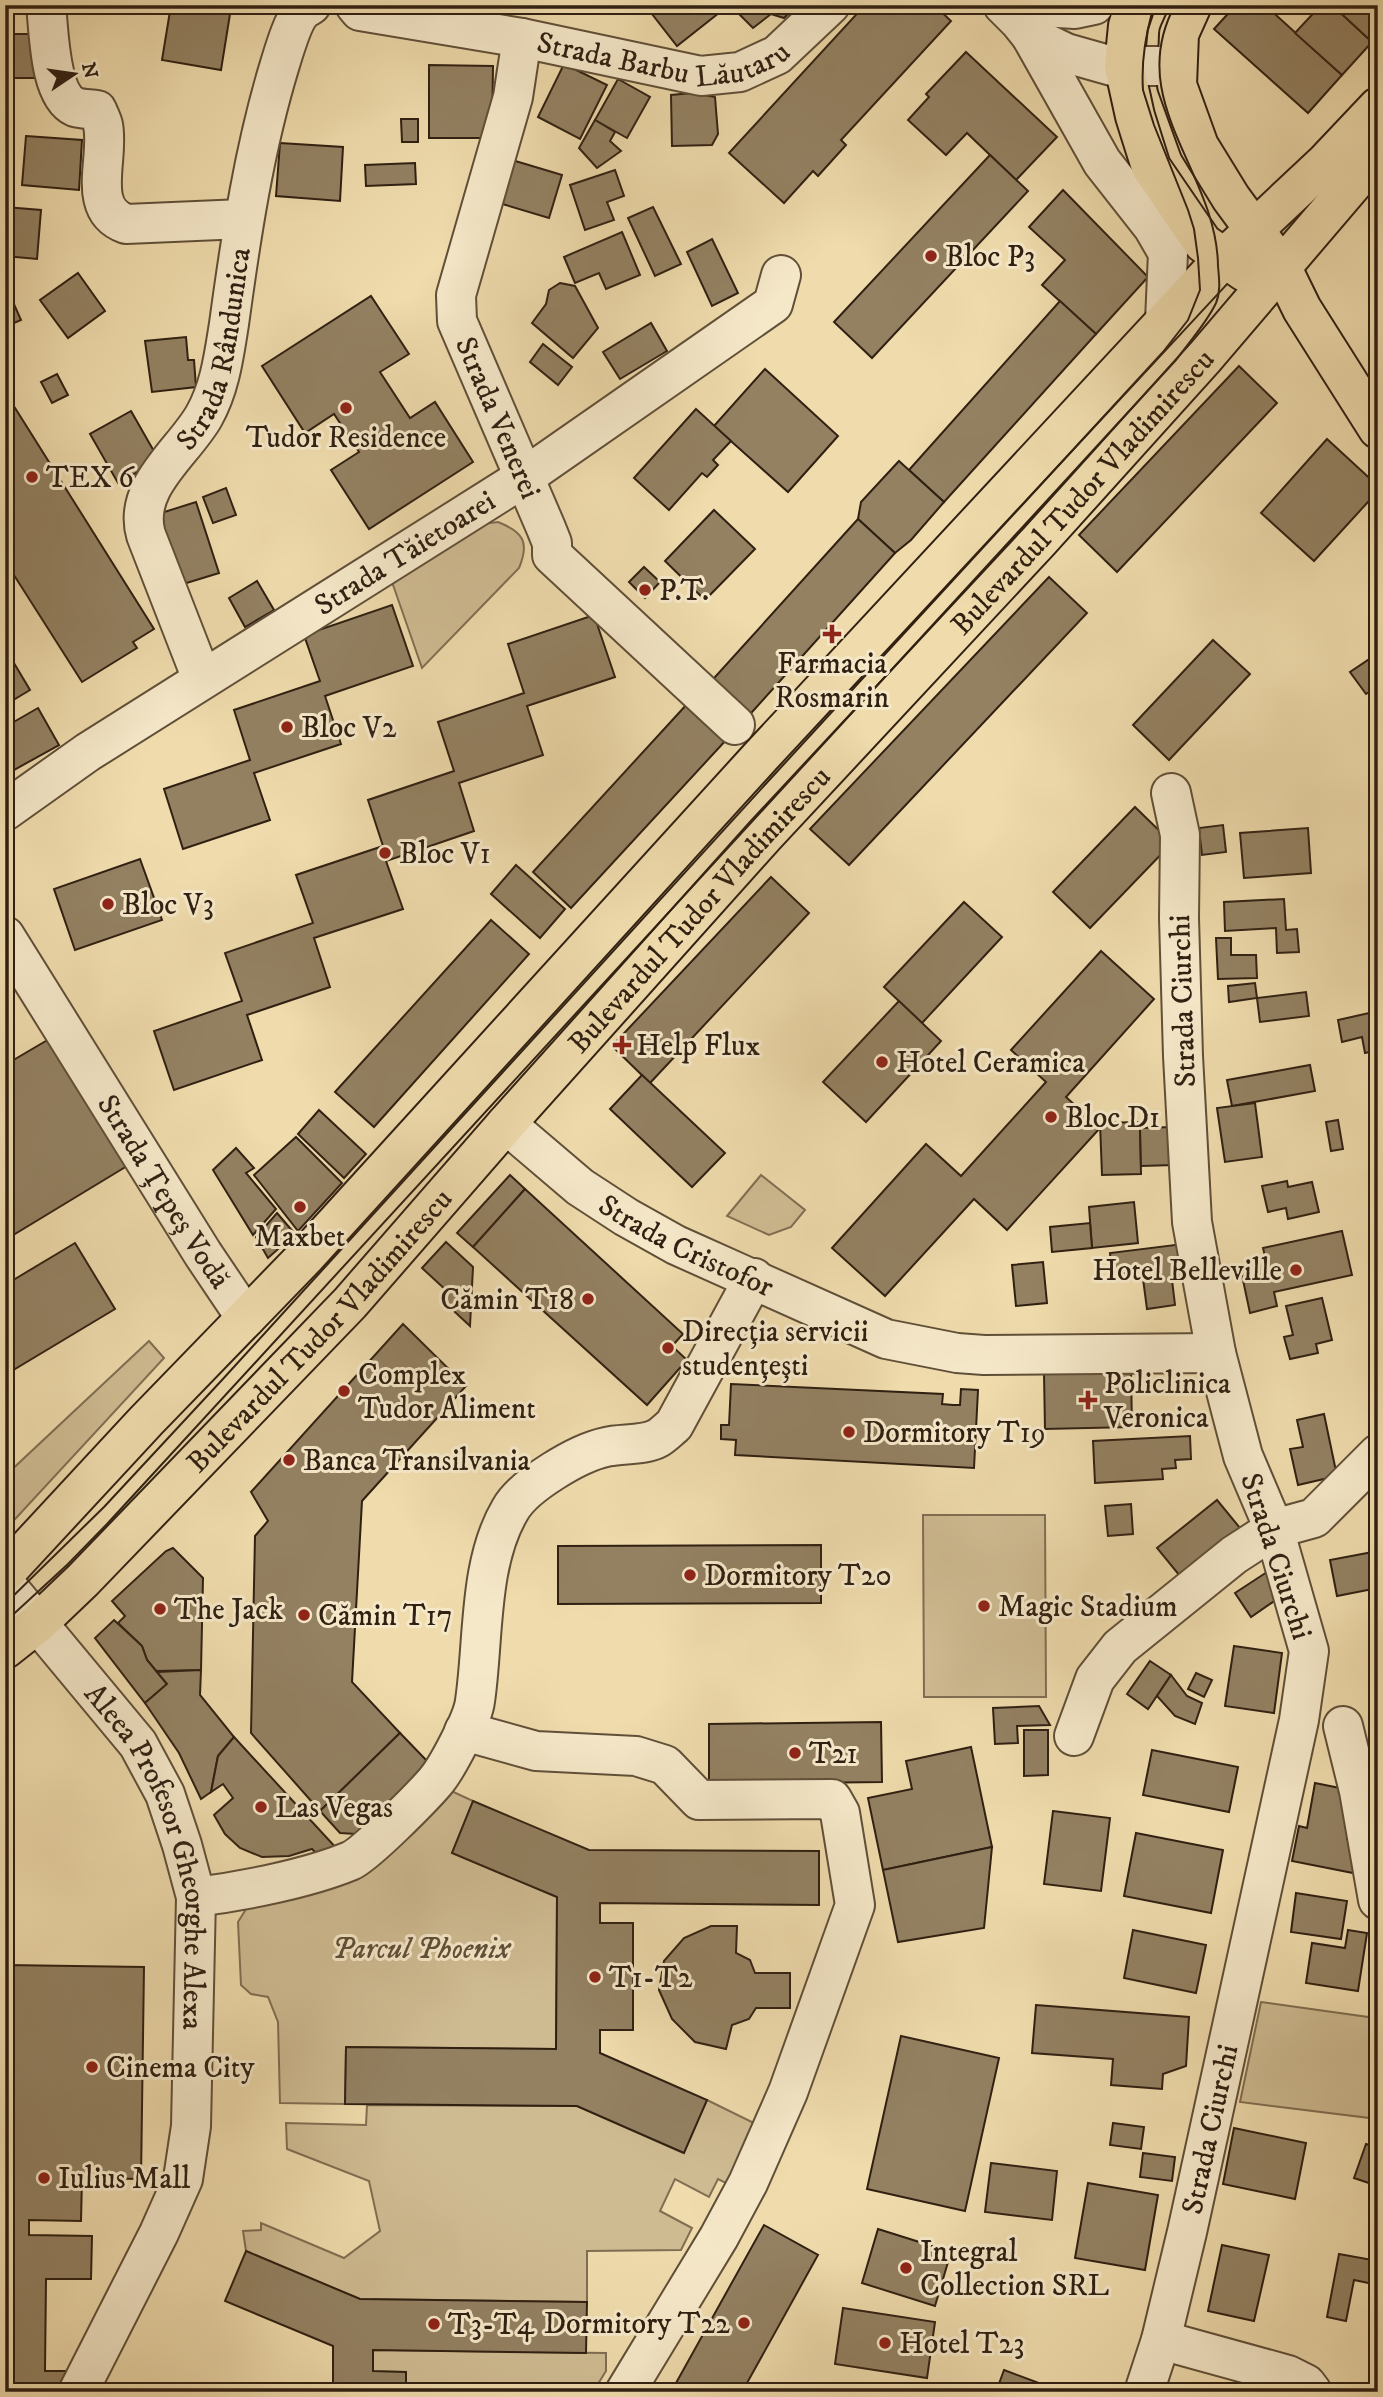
<svg xmlns="http://www.w3.org/2000/svg" width="1383" height="2397" viewBox="0 0 1383 2397" font-family="'IM FELL DW Pica',serif">
<style>
.green{fill:#cfbb92;stroke:#806e52;stroke-width:2}
.building{fill:#938162;stroke:#302012;stroke-width:2}
.lines{fill:none;stroke-linecap:round;stroke-linejoin:round}
.minor-casing{stroke:#604f38;stroke-width:42}
.major-casing{stroke:#302012;stroke-width:42}
.minor{stroke:#f5e8c9;stroke-width:38}
.major{stroke:#efdbac;stroke-width:38}
.tram{stroke:#302012;stroke-width:2}
.poi-dot{fill:#8f2418;stroke:#f5e8c9;stroke-width:2.5}
.labels{text-anchor:middle;stroke-width:6;stroke-linejoin:round;paint-order:stroke}
.street-label{font-size:30px;fill:#302012;stroke:#f5e8c9}
.poi-label{font-size:30px;fill:#302012;stroke:#f5e8c9;text-anchor:start}
.park-label{font-size:30px;font-style:italic;fill:#604e38;stroke:#f5e8c9}
</style>
<rect width="100%" height="100%" fill="#efdbac"/>
<filter id="stains"><feTurbulence type="fractalNoise" baseFrequency=".00286" numOctaves="4"/><feColorMatrix values="0 0 0 0 .2 0 0 0 0 .09 0 0 0 0 .02 0 0 0 .5 -.17"/></filter>
<radialGradient id="worn" r=".72"><stop offset=".6" stop-color="#630" stop-opacity="0"/><stop offset="1" stop-color="#630" stop-opacity=".3"/></radialGradient>
<g class="green">
<path d="M 498,522 C 523,532 530,542 519,568 L 422,668 L 392,582 L 482,524 Z"/>
<polygon points="761,1175 805,1210 791,1227 769,1235 727,1216"/>
<polygon points="149,1341 164,1358 5,1530 5,1476"/>
<polygon points="923,1515 1045,1515 1046,1697 924,1697"/>
<polygon points="447,1789 473,1801 452,1853 557,1897 556,2049 346,2047 345,2104 280,2103 278,2022 268,1997 251,1994 241,1985 238,1922 253,1898"/>
<polygon points="1261,2002 1375,2018 1378,2030 1378,2119 1240,2102"/>
<polygon points="707,2100 758,2125 732,2186 718,2179 709,2197 675,2179 660,2211 692,2228 681,2250 587,2251 587,2302 360,2299 246,2251 243,2231 261,2230 261,2223 344,2258 380,2231 369,2181 287,2149 286,2123 366,2125 367,2105 577,2106 683,2153"/>
<polygon points="373,2350 606,2353 606,2371 593,2392 406,2392 373,2371"/>
</g>
<g class="building">
<polygon points="171,5 230,14 221,70 162,60"/>
<polygon points="645,5 729,5 677,46"/>
<polygon points="748,5 797,5 784,18 771,14 753,28 739,14"/>
<polygon points="865,5 934,5 951,21 841,140 846,145 818,176 813,171 784,203 729,153"/>
<polygon points="1236,5 1265,5 1342,75 1308,113 1214,29"/>
<polygon points="1321,5 1332,5 1372,42 1342,75 1295,33"/>
<polygon points="1332,5 1378,5 1378,36 1372,42"/>
<polygon points="5,34 38,34 39,78 5,78"/>
<polygon points="966,52 1057,137 1016,180 967,133 946,155 908,120 929,97 926,94"/>
<polygon points="564,64 607,85 580,139 538,117"/>
<polygon points="429,65 493,66 492,138 429,138"/>
<polygon points="618,79 650,97 627,138 595,120"/>
<polygon points="692,93 715,97 718,134 712,145 672,146 671,95"/>
<polygon points="401,119 418,119 418,142 402,142"/>
<polygon points="595,120 615,132 610,141 621,151 597,168 579,148"/>
<polygon points="5,136 14,137 13,161 5,160"/>
<polygon points="26,136 82,140 79,190 22,185"/>
<polygon points="280,143 343,147 340,201 276,196"/>
<polygon points="990,155 1028,191 872,358 834,322"/>
<polygon points="512,160 562,175 549,218 499,203"/>
<polygon points="415,163 416,184 366,186 365,165"/>
<polygon points="615,170 624,196 607,202 614,220 585,230 570,185"/>
<polygon points="1063,190 1148,277 1096,334 1042,285 1065,260 1029,227"/>
<polygon points="5,207 41,210 37,259 5,256"/>
<polygon points="653,207 681,264 655,276 628,218"/>
<polygon points="622,232 640,275 606,289 599,273 575,283 564,257"/>
<polygon points="712,239 738,293 712,306 687,252"/>
<polygon points="78,273 105,311 68,338 40,300"/>
<polygon points="560,283 575,286 598,328 573,358 532,323 546,304 549,290"/>
<polygon points="371,296 409,354 380,372 410,418 435,402 473,462 369,529 331,470 359,452 334,414 305,433 262,366"/>
<polygon points="1060,301 1096,334 944,502 909,470"/>
<polygon points="13,302 21,320 5,327 5,305"/>
<polygon points="651,323 667,351 620,379 603,352"/>
<polygon points="186,337 188,360 194,360 196,387 152,392 145,341"/>
<polygon points="543,344 572,367 558,385 530,362"/>
<polygon points="1239,366 1277,403 1117,572 1079,535"/>
<polygon points="765,369 838,436 788,492 714,426"/>
<polygon points="57,374 68,395 52,403 41,382"/>
<polygon points="5,392 154,629 133,642 137,648 82,682 5,561"/>
<polygon points="696,409 731,441 713,460 718,465 707,477 702,473 669,510 634,478"/>
<polygon points="131,411 159,460 118,483 90,434"/>
<polygon points="1327,439 1378,486 1378,491 1314,561 1261,513"/>
<polygon points="899,461 944,502 911,540 895,553 858,519 861,502"/>
<polygon points="226,488 236,515 213,523 203,497"/>
<polygon points="196,502 219,573 180,585 158,514"/>
<polygon points="714,510 755,549 705,600 665,561"/>
<polygon points="858,519 895,553 744,721 706,687"/>
<polygon points="644,567 660,582 645,598 629,582"/>
<polygon points="1049,577 1087,613 849,865 810,829"/>
<polygon points="257,581 274,610 245,627 229,598"/>
<polygon points="392,605 413,666 325,696 341,744 254,773 270,820 183,849 164,789 250,760 234,710 320,681 304,635"/>
<polygon points="594,615 615,677 527,706 543,755 459,783 474,831 386,861 403,909 314,938 330,987 247,1015 262,1060 174,1090 154,1031 242,1001 225,953 313,923 296,875 383,846 368,800 454,771 438,722 524,693 508,644"/>
<polygon points="1213,640 1250,674 1169,760 1133,725"/>
<polygon points="5,648 30,690 5,705"/>
<polygon points="1374,656 1378,662 1378,686 1366,694 1350,672"/>
<polygon points="688,703 727,739 571,908 533,872"/>
<polygon points="38,708 59,745 5,775 5,727"/>
<polygon points="1135,807 1172,843 1090,928 1053,892"/>
<polygon points="1223,825 1226,852 1202,855 1199,828"/>
<polygon points="1308,828 1311,873 1244,878 1240,833"/>
<polygon points="140,859 162,920 75,950 54,889"/>
<polygon points="516,865 565,909 540,938 491,894"/>
<polygon points="771,877 809,913 650,1083 612,1046"/>
<polygon points="1284,899 1286,930 1297,929 1299,952 1277,953 1276,928 1225,931 1224,902"/>
<polygon points="964,902 1002,937 922,1023 884,987"/>
<polygon points="491,920 529,954 374,1127 335,1092"/>
<polygon points="1216,938 1231,938 1231,955 1256,955 1257,978 1218,979"/>
<polygon points="1101,951 1154,999 1066,1097 1100,1128 1007,1230 974,1199 885,1296 832,1248 926,1144 961,1176 1046,1082 1011,1050"/>
<polygon points="1255,983 1257,998 1229,1002 1228,986"/>
<polygon points="1306,992 1309,1016 1260,1022 1257,998"/>
<polygon points="899,1001 941,1041 866,1122 823,1082"/>
<polygon points="1378,1011 1378,1050 1365,1053 1362,1037 1342,1042 1338,1020"/>
<polygon points="56,1035 132,1163 5,1240 5,1065"/>
<polygon points="1310,1065 1315,1091 1232,1106 1227,1080"/>
<polygon points="642,1075 725,1153 692,1187 610,1109"/>
<polygon points="1255,1103 1262,1157 1225,1162 1217,1108"/>
<polygon points="319,1110 366,1154 344,1178 298,1134"/>
<polygon points="1338,1120 1343,1149 1331,1151 1326,1122"/>
<polygon points="1140,1122 1141,1174 1102,1175 1100,1123"/>
<polygon points="1173,1127 1174,1165 1141,1166 1140,1128"/>
<polygon points="296,1137 342,1183 298,1231 254,1175"/>
<polygon points="236,1148 254,1168 246,1173 276,1209 253,1235 213,1170"/>
<polygon points="510,1175 525,1189 473,1247 457,1233"/>
<polygon points="1287,1181 1288,1187 1312,1182 1319,1212 1288,1219 1286,1208 1268,1212 1262,1186"/>
<polygon points="525,1189 683,1334 672,1346 687,1360 647,1405 473,1247"/>
<polygon points="1134,1202 1138,1243 1092,1248 1089,1207"/>
<polygon points="277,1213 295,1234 268,1258 256,1237"/>
<polygon points="1090,1223 1092,1248 1052,1252 1050,1227"/>
<polygon points="1342,1231 1352,1275 1274,1292 1277,1306 1250,1313 1240,1266 1266,1260 1263,1248"/>
<polygon points="446,1242 473,1267 470,1326 441,1299 448,1292 422,1268"/>
<polygon points="75,1243 115,1309 5,1375 5,1285"/>
<polygon points="1191,1243 1195,1277 1172,1280 1175,1305 1147,1309 1142,1271 1112,1275 1110,1253"/>
<polygon points="1043,1262 1047,1303 1016,1306 1012,1265"/>
<polygon points="1322,1298 1332,1340 1316,1344 1318,1353 1290,1359 1284,1337 1293,1335 1286,1306"/>
<polygon points="403,1324 466,1386 362,1501 352,1682 400,1733 320,1811 251,1733 255,1536 268,1521 251,1492"/>
<polygon points="1131,1371 1132,1427 1045,1429 1044,1373"/>
<polygon points="731,1384 943,1394 942,1404 953,1405 960,1405 961,1389 978,1390 974,1468 735,1455 736,1440 721,1439 721,1425 729,1425"/>
<polygon points="1324,1414 1337,1476 1298,1485 1290,1449 1303,1447 1297,1420"/>
<polygon points="1190,1436 1191,1459 1175,1460 1176,1468 1162,1469 1163,1479 1095,1483 1093,1441"/>
<polygon points="1217,1500 1240,1528 1180,1576 1157,1548"/>
<polygon points="1131,1504 1133,1534 1108,1536 1105,1506"/>
<polygon points="821,1545 821,1603 558,1604 558,1546"/>
<polygon points="173,1548 203,1578 201,1670 156,1671 147,1660 142,1646 118,1623 125,1616 112,1601 166,1551"/>
<polygon points="1378,1551 1378,1588 1337,1596 1330,1560"/>
<polygon points="1267,1572 1283,1595 1251,1617 1235,1593"/>
<polygon points="114,1620 142,1646 147,1660 167,1684 145,1703 95,1638"/>
<polygon points="1234,1646 1282,1653 1274,1713 1225,1706"/>
<polygon points="1150,1661 1171,1675 1148,1709 1127,1694"/>
<polygon points="201,1670 200,1695 234,1737 218,1756 211,1792 201,1799 179,1753 145,1703 167,1684 157,1672"/>
<polygon points="1196,1673 1212,1680 1204,1697 1188,1689"/>
<polygon points="1171,1675 1187,1696 1202,1703 1195,1724 1175,1716 1157,1696"/>
<polygon points="1039,1706 1050,1725 1017,1726 1018,1743 995,1744 993,1708"/>
<polygon points="881,1722 882,1782 709,1784 709,1724"/>
<polygon points="1024,1730 1048,1730 1048,1775 1024,1776"/>
<polygon points="400,1733 429,1763 356,1834 340,1833 320,1811"/>
<polygon points="234,1737 338,1850 325,1862 312,1849 289,1856 262,1857 240,1848 225,1834 214,1815 233,1798 223,1784 211,1792 218,1756"/>
<polygon points="971,1747 992,1847 883,1870 868,1798 912,1789 906,1761"/>
<polygon points="1152,1750 1238,1767 1229,1812 1143,1795"/>
<polygon points="1315,1783 1355,1791 1347,1839 1359,1841 1353,1873 1292,1861 1299,1826 1307,1828"/>
<polygon points="473,1801 589,1850 819,1851 819,1905 600,1903 600,1923 633,1923 633,2030 600,2030 600,2053 707,2100 684,2153 577,2106 345,2104 346,2047 556,2049 557,1897 452,1853"/>
<polygon points="1053,1811 1110,1818 1101,1891 1044,1884"/>
<polygon points="1136,1833 1223,1850 1211,1913 1124,1896"/>
<polygon points="992,1847 984,1928 898,1942 883,1870"/>
<polygon points="1296,1893 1347,1901 1341,1939 1291,1932"/>
<polygon points="711,1926 737,1926 736,1953 750,1960 755,1973 790,1973 790,2008 756,2008 749,2019 732,2025 726,2049 695,2042 672,2019 659,1990 664,1961 684,1938"/>
<polygon points="1133,1930 1206,1945 1196,1993 1124,1978"/>
<polygon points="1348,1930 1367,1933 1358,1991 1306,1983 1312,1943 1345,1948"/>
<polygon points="5,1965 144,1967 141,2179 82,2178 81,2221 29,2220 29,2235 92,2236 91,2279 46,2279 45,2371 67,2371 55,2392 5,2392"/>
<polygon points="1036,2005 1189,2017 1186,2066 1163,2074 1162,2089 1111,2085 1113,2059 1032,2053"/>
<polygon points="901,2036 999,2058 965,2211 867,2189"/>
<polygon points="1113,2123 1144,2127 1141,2149 1110,2145"/>
<polygon points="1234,2128 1306,2143 1295,2199 1223,2184"/>
<polygon points="1366,2144 1378,2148 1378,2186 1354,2178"/>
<polygon points="1143,2153 1175,2157 1172,2181 1140,2177"/>
<polygon points="991,2163 1057,2171 1052,2220 985,2212"/>
<polygon points="1088,2183 1158,2195 1145,2270 1075,2258"/>
<polygon points="764,2225 818,2255 742,2392 671,2392"/>
<polygon points="878,2229 951,2252 935,2306 862,2283"/>
<polygon points="1222,2245 1269,2255 1254,2321 1208,2311"/>
<polygon points="246,2251 360,2299 587,2302 586,2353 373,2350 373,2371 406,2372 406,2392 333,2392 333,2346 225,2301"/>
<polygon points="1339,2254 1378,2261 1378,2285 1354,2280 1346,2321 1327,2317"/>
<polygon points="843,2308 935,2322 927,2378 835,2364"/>
<polygon points="1004,2370 1063,2392 996,2392"/>
</g>
<g class="lines">
<g class="minor-casing">
<g id="minor">
<path d="M 46,5 C 49,31 49,95 75,107 C 81,109 90,109 97,110 C 99,115 102,121 103,125 C 110,158 85,209 126,224 L 243,219"/>
<path id="s1" d="M 355,5 L 360,11 L 522,38 L 701,76 L 740,72 L 777,55 L 830,5"/>
<polyline points="1003,5 1019,21 1031,36 1066,53 1112,66 1177,66"/>
<polyline points="1008,5 1075,9 1094,5"/>
<polyline points="1031,36 1102,162 1153,227 1168,253 1165,321"/>
<path id="s2" d="M 522,38 L 513,97 L 456,295 L 457,321 L 546,528 L 552,543 L 552,555 L 735,725"/>
<path id="s3" d="M 202,679 L 146,535 C 132,487 183,453 204,416 C 220,388 224,355 229,324 C 241,236 254,149 280,64 C 284,51 293,20 302,11 C 305,8 308,7 311,5"/>
<path id="s4" d="M 5,811 L 88,752 L 523,478 L 773,304 L 781,275"/>
<path id="s5" d="M 5,936 L 203,1254 L 246,1318"/>
<path id="s6" d="M 506,1124 L 580,1187 L 626,1217 L 676,1245 L 886,1339 L 957,1353 L 984,1355 L 1216,1353"/>
<path id="s7" d="M 5,1584 L 138,1744 L 165,1794 L 182,1845 L 196,1897 L 191,2126 L 183,2179 L 159,2233 L 78,2392"/>
<polyline points="1343,1726 1359,1791 1378,1900"/>
<polyline points="464,1731 536,1751 636,1756 665,1765 699,1800 832,1799 840,1813 855,1905 788,2092 748,2183 719,2237 625,2392"/>
<polyline points="1074,1736 1095,1679 1120,1647 1234,1555 1274,1529 1314,1518 1378,1454"/>
<path d="M 196,1897 C 243,1891 306,1879 350,1861 C 365,1855 423,1796 435,1782 C 447,1768 473,1719 475,1701 C 484,1641 478,1564 510,1510 C 524,1485 578,1453 606,1447 C 621,1443 644,1446 658,1438 C 663,1435 669,1429 674,1425 L 754,1278"/>
<polyline points="1161,2340 1288,2375 1306,2384 1312,2392"/>
<path id="s8" d="M 1144,2392 L 1161,2340 L 1187,2232 L 1299,1720 L 1309,1651 L 1274,1529 L 1243,1456 L 1216,1353 L 1192,1222 L 1183,1056 L 1179,918 L 1180,835 L 1171,793"/>
</g>
</g>
<g class="major-casing">
<g id="major">
<polyline points="1135,5 1128,26 1124,66 1135,116 1151,167 1203,243 1245,272"/>
<polyline points="1192,5 1179,34 1177,85 1199,146 1231,198 1281,266 1302,309 1378,429"/>
<polyline points="5,1573 146,1421 306,1256 762,755 1224,258 1326,162 1378,107"/>
<path id="s9" d="M 5,1649 L 38,1623 L 83,1580 L 350,1303 L 506,1124 L 765,835 L 1039,541 L 1205,357 L 1378,154"/>
</g>
</g>
<use href="#minor" class="minor"/>
<use href="#major" class="major"/>
<g class="tram">
<path d="M 5,1604 L 104,1507 L 222,1380 L 773,776 L 1163,352 L 1188,320 L 1200,290 L 1198,258 L 1194,229 L 1188,210 L 1154,125 L 1143,90 C 1141,60 1146,34 1154,5"/>
<path d="M 5,1622 L 68,1564 L 107,1524 L 1176,360 C 1189,342 1206,324 1216,303 C 1221,291 1219,278 1218,266 C 1217,171 1123,102 1175,5"/>
</g>
</g>
<g class="poi-dot">
<circle cx="931" cy="256" r="7"/>
<circle cx="346" cy="408" r="7"/>
<circle cx="32" cy="477" r="7"/>
<circle cx="645" cy="590" r="7"/>
<path d="M828.5 623.5h7v7h7v7h-7v7h-7v-7h-7v-7h7z"/>
<circle cx="287" cy="727" r="7"/>
<circle cx="385" cy="853" r="7"/>
<circle cx="108" cy="904" r="7"/>
<path d="M618.5 1034.5h7v7h7v7h-7v7h-7v-7h-7v-7h7z"/>
<circle cx="882" cy="1062" r="7"/>
<circle cx="1051" cy="1117" r="7"/>
<circle cx="300" cy="1207" r="7"/>
<circle cx="1296" cy="1270" r="7"/>
<circle cx="588" cy="1299" r="7"/>
<circle cx="668" cy="1348" r="7"/>
<circle cx="344" cy="1391" r="7"/>
<path d="M1084.5 1389.5h7v7h7v7h-7v7h-7v-7h-7v-7h7z"/>
<circle cx="849" cy="1432" r="7"/>
<circle cx="289" cy="1460" r="7"/>
<circle cx="690" cy="1575" r="7"/>
<circle cx="984" cy="1606" r="7"/>
<circle cx="160" cy="1609" r="7"/>
<circle cx="304" cy="1615" r="7"/>
<circle cx="795" cy="1753" r="7"/>
<circle cx="261" cy="1807" r="7"/>
<circle cx="595" cy="1977" r="7"/>
<circle cx="92" cy="2067" r="7"/>
<circle cx="44" cy="2178" r="7"/>
<circle cx="906" cy="2268" r="7"/>
<circle cx="744" cy="2323" r="7"/>
<circle cx="434" cy="2324" r="7"/>
<circle cx="885" cy="2343" r="7"/>
</g>
<g class="labels">
<g class="street-label">
<text dy="10" stroke="none"><textPath href="#s1" startOffset="317">Strada Barbu Lăutaru</textPath></text>
<text dy="10" stroke="none"><textPath href="#s3" startOffset="360">Strada Rândunica</textPath></text>
<text dy="10" stroke="none"><textPath href="#s2" startOffset="397">Strada Venerei</textPath></text>
<text dy="10" stroke="none"><textPath href="#s9" startOffset="1582">Bulevardul Tudor Vladimirescu</textPath></text>
<text dy="10" stroke="none"><textPath href="#s4" startOffset="476">Strada Tăietoarei</textPath></text>
<text dy="10" stroke="none"><textPath href="#s9" startOffset="1015">Bulevardul Tudor Vladimirescu</textPath></text>
<text transform="translate(1182 1001) rotate(-92)" y="10">Strada Ciurchi</text>
<text dy="10" stroke="none"><textPath href="#s5" startOffset="301">Strada Țepeș Vodă</textPath></text>
<text dy="10" stroke="none"><textPath href="#s6" startOffset="219">Strada Cristofor</textPath></text>
<text dy="10" stroke="none"><textPath href="#s9" startOffset="448">Bulevardul Tudor Vladimirescu</textPath></text>
<text transform="translate(1277 1556) rotate(72)" y="10">Strada Ciurchi</text>
<text dy="10" stroke="none"><textPath href="#s7" startOffset="320">Aleea Profesor Gheorghe Alexa</textPath></text>
<text dy="10" stroke="none"><textPath href="#s8" startOffset="271">Strada Ciurchi</textPath></text>
</g>
<g class="poi-label">
<text x="945" y="266">Bloc P3</text>
<text x="346" y="447" text-anchor="middle">Tudor Residence</text>
<text x="46" y="487">TEX 6</text>
<text x="659" y="600">P.T.</text>
<text x="832" y="673" text-anchor="middle">Farmacia<tspan x="832" dy="34">Rosmarin</tspan></text>
<text x="301" y="737">Bloc V2</text>
<text x="399" y="863">Bloc V1</text>
<text x="122" y="914">Bloc V3</text>
<text x="636" y="1055">Help Flux</text>
<text x="896" y="1072">Hotel Ceramica</text>
<text x="1065" y="1127">Bloc D1</text>
<text x="300" y="1246" text-anchor="middle">Maxbet</text>
<text x="1282" y="1280" text-anchor="end">Hotel Belleville</text>
<text x="574" y="1309" text-anchor="end">Cămin T18</text>
<text x="682" y="1341">Direcția servicii<tspan x="682" dy="34">studențești</tspan></text>
<text x="358" y="1384">Complex<tspan x="358" dy="34">Tudor Aliment</tspan></text>
<text x="1104" y="1393">Policlinica<tspan x="1104" dy="34">Veronica</tspan></text>
<text x="863" y="1442">Dormitory T19</text>
<text x="303" y="1470">Banca Transilvania</text>
<text x="704" y="1585">Dormitory T20</text>
<text x="998" y="1616">Magic Stadium</text>
<text x="174" y="1619">The Jack</text>
<text x="318" y="1625">Cămin T17</text>
<text x="809" y="1763">T21</text>
<text x="275" y="1817">Las Vegas</text>
<text x="609" y="1987">T1-T2</text>
<text x="106" y="2077">Cinema City</text>
<text x="58" y="2188">Iulius Mall</text>
<text x="920" y="2261">Integral<tspan x="920" dy="34">Collection SRL</tspan></text>
<text x="730" y="2333" text-anchor="end">Dormitory T22</text>
<text x="448" y="2334">T3-T4</text>
<text x="899" y="2353">Hotel T23</text>
</g>
<g class="park-label">
<text x="421" y="1958">Parcul Phoenix</text>
</g>
</g>
<rect width="1383" height="2397" fill="none" stroke="#efdbac" stroke-width="28"/>
<rect x="7" y="7" width="1369" height="2383" fill="none" stroke="#302012" stroke-width="3.5"/>
<rect x="14" y="14" width="1355" height="2369" fill="none" stroke="#302012" stroke-width="2"/>
<g transform="translate(74 74) rotate(77)" stroke="#f5e8c9" stroke-width="5" paint-order="stroke">
<path d="M0-5L12 26L0 18L-12 26Z" fill="#302012"/>
<text y="-10" font-size="19" font-weight="bold" text-anchor="middle" fill="#302012">N</text>
</g>
<rect width="100%" height="100%" filter="url(#stains)"/>
<rect width="100%" height="100%" fill="url(#worn)"/>
</svg>
